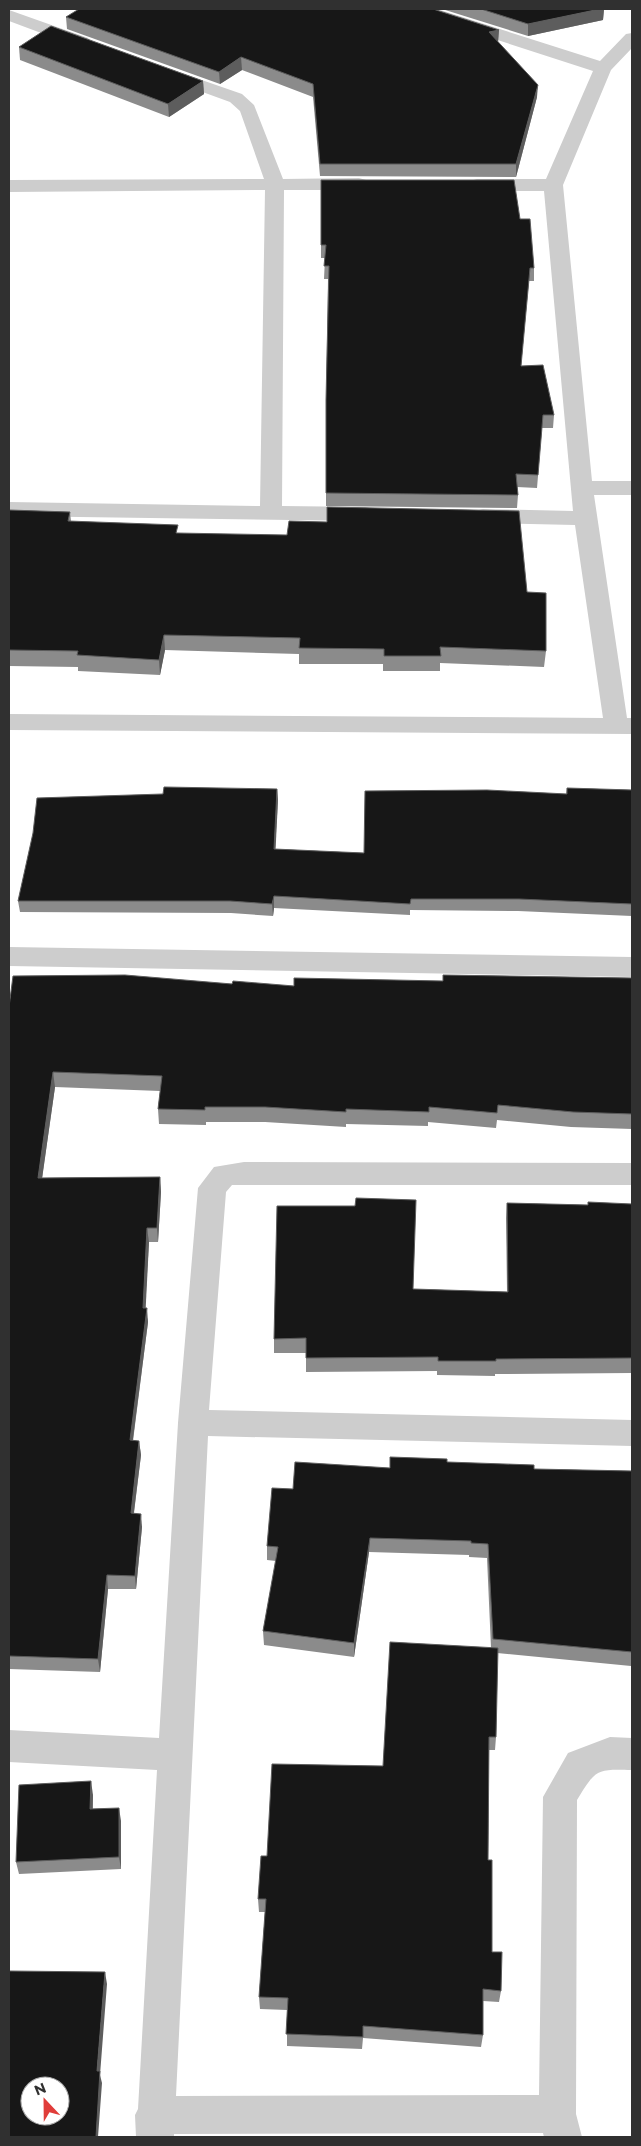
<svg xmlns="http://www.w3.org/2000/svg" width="641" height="2146" viewBox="0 0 641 2146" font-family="Montserrat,sans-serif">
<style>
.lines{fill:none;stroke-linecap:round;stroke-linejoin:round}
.minor{fill:#cdcdcd;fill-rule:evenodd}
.wall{fill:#8b8b8b}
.shaded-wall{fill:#5d5d5d}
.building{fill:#171717;stroke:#5d5d5d;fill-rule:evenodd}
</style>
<rect width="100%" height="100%" fill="#fff"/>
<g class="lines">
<g class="minor">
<polygon points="411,9 437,9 600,61 626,34 632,33 632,48 611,70 563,185 592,481 632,481 632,495 594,495 627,718 632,718 632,734 9,730 9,714 603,718 575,525 483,523 475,521 472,516 475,511 483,509 573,511 544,191 477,191 470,189 467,185 470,181 477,179 546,179 593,71 414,13"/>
<polygon points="9,10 88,38 91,42 88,46 76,46 9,21"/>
<polygon points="170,69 242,94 254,105 283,179 359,178 366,180 369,184 366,188 359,190 284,190 282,506 365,507 373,509 376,514 373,519 365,521 9,516 9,502 260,506 265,190 9,192 9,180 264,179 240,111 230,102 164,78 161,74 164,70"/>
<polygon points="9,947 632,957 632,977 9,966"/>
<path d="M 244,1162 L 632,1163 L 632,1185 L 232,1185 L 226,1192 L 209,1410 L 632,1420 L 632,1446 L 208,1436 L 176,2096 L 539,2095 L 543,1797 L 568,1753 L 610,1737 L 632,1738 L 632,1770 C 596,1769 596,1769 577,1800 L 576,2114 L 582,2137 L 544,2137 L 543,2133 L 174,2134 L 174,2137 L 136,2137 L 135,2115 L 138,2109 L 157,1770 L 9,1762 L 9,1730 L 159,1738 L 178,1423 L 198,1188 L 214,1167 Z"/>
</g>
</g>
<g class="wall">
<polygon points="442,9 604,9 603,20 528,36"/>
<polygon points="66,17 499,30 498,42 537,97 516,177 320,176 313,97 242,70 220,84 67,29"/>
<polygon points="19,47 203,81 204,94 169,117 20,60"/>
<polygon points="321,180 520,219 534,268 534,281 529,281 521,366 554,415 553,428 542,428 537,488 517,487 518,495 517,508 326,506 326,400 328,279 324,279 325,258 321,258"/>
<polygon points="9,510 70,512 71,521 178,533 527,592 546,651 544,667 440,663 440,671 383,671 383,664 299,664 299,654 165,650 160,675 78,671 78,667 9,666"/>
<polygon points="632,520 632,550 631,530"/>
<polygon points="567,788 632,790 632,916 518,911 410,910 410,915 274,908 273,916 231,913 20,912 18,901 163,794 277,789 278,800 275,849 364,853 566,794"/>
<polygon points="443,975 632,978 632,1129 571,1127 497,1120 496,1128 428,1122 428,1126 346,1124 346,1127 265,1122 206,1122 206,1125 159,1124 158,1109 160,1091 55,1087 42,1178 160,1177 161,1192 158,1242 149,1242 145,1308 148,1322 133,1441 139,1441 141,1455 134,1513 142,1527 136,1589 108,1589 100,1672 9,1669 9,1007 232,984 294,986 443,981"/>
<polygon points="507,1203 588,1205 632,1204 632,1373 495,1374 495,1376 437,1375 437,1371 306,1372 306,1353 274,1353 274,1339 413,1289 507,1292 506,1218"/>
<polygon points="447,1462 534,1469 632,1471 632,1661 631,1666 497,1653 496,1737 495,1750 489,1750 488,1860 492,1952 501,1991 499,2002 483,2001 483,2035 481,2047 363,2038 362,2049 287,2046 287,2010 260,2009 259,1997 265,1912 259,1912 258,1899 267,1856 383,1766 491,1648 487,1558 469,1557 469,1555 369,1552 354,1657 264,1645 263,1631 276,1561 267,1560 267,1546 293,1489 390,1468"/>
<polygon points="93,1795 93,1809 121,1821 121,1869 19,1874 16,1862"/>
</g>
<g class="shaded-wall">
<polygon points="600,9 604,9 603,20 528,36 528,24"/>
<polygon points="499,30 498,42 489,32"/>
<polygon points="241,57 242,70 220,84 219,72"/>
<polygon points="203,81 204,94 169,117 168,104"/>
<polygon points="538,85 537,97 516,177 516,164"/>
<polygon points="164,635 165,650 160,675 159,660"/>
<polygon points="277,789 278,800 275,861 274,849"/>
<polygon points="274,896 274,908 273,916 272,904"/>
<polygon points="53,1072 55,1087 40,1193 38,1178"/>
<polygon points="160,1177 161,1192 158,1242 157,1228"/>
<polygon points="147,1228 149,1242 145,1322 143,1308"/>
<polygon points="147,1308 148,1322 131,1454 130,1440"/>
<polygon points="139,1441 141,1455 132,1527 131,1513"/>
<polygon points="141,1514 142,1527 136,1589 135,1576"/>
<polygon points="370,1538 369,1552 354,1657 354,1643"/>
<polygon points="107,1575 108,1589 100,1672 98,1659"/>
<polygon points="91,1781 93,1795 92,1822 90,1809"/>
<polygon points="119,1808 121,1821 121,1869 119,1857"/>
<polygon points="105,1972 107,1984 100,2075 102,2083 98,2137 96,2137 97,2071"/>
</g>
<g class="building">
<polygon points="79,9 433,9 499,30 489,32 538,85 516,164 320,164 313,84 241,57 219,72 66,17"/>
<polygon points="481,9 600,9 528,24"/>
<polygon points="51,26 203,81 168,104 19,47"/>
<polygon points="321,180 514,180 520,219 530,219 534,268 530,268 521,366 543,365 554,415 543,415 538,475 516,474 518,495 326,493 326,400 329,266 324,266 326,245 321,245"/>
<polygon points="327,507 519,511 527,592 546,593 546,651 440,647 441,656 384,656 384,649 299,648 300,638 164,635 159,660 77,655 78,651 9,650 9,510 70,512 68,521 178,525 176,533 287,535 289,521 327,522"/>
<polygon points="164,787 277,789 274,849 364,853 365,791 487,790 567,794 567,788 632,790 632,904 519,899 411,899 410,904 274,896 272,904 230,901 18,901 33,833 37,798 163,794"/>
<polygon points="125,975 232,984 233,981 294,986 294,978 443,981 443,975 632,978 632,1114 573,1112 498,1105 497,1113 429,1107 429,1112 346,1109 346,1112 265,1107 205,1107 205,1110 158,1109 162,1076 53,1072 38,1178 160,1177 157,1228 147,1228 143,1308 147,1308 130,1440 139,1441 131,1513 141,1514 135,1576 107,1575 98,1659 9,1656 9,1007 13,976"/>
<polygon points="356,1198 416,1200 413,1289 508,1292 507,1203 588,1205 588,1202 632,1204 632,1358 496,1359 496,1361 438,1361 438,1357 306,1358 306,1338 274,1339 277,1206 355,1206"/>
<polygon points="390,1457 447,1459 447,1462 534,1465 534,1469 632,1471 632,1652 493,1639 488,1544 471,1543 471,1541 370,1538 354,1643 263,1631 278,1547 267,1546 272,1488 293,1489 295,1462 390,1468"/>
<polygon points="390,1642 498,1648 496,1737 489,1737 488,1860 492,1860 492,1952 502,1952 501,1991 483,1989 483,2035 363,2026 363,2037 286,2034 288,1998 259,1997 266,1899 258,1899 261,1856 267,1856 272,1764 383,1766"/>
<polygon points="91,1781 90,1809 119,1808 119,1857 16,1862 19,1785"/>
<path d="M 9,1971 L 105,1972 L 97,2071 L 100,2071 L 96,2137 L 9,2137 ZM 30,2086 L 60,2086 L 60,2116 L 30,2116 Z"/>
</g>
<rect width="641" height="2146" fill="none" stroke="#303030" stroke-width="20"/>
<g transform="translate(45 2101) rotate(338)"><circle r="24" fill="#ffffff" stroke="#acacac"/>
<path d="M0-4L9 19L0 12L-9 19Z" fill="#e03d3a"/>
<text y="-8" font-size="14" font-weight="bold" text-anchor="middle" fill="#303030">N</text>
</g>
</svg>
